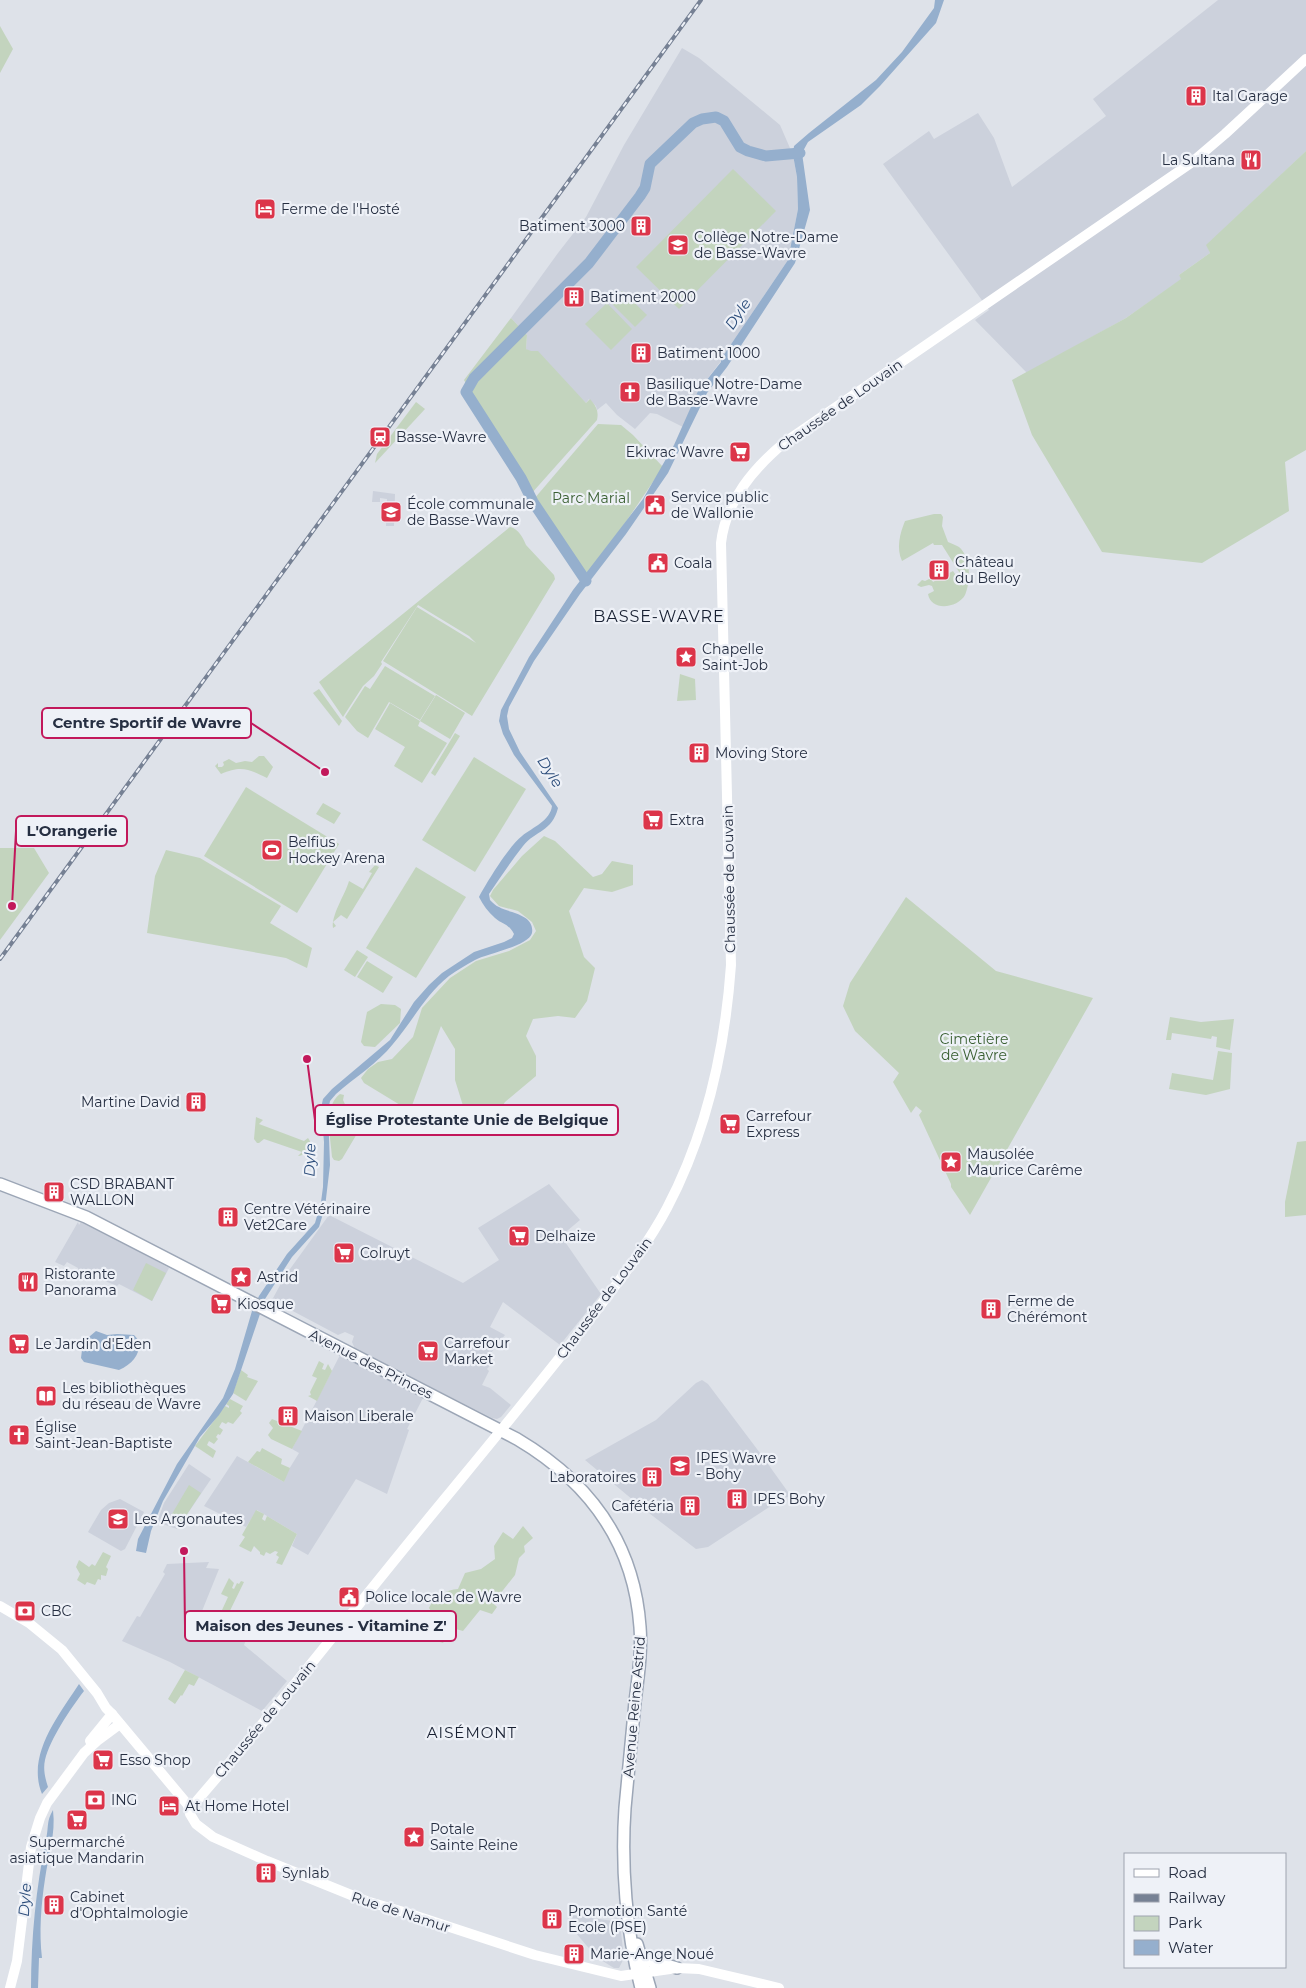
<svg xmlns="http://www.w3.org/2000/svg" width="1306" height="1988" viewBox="0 0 1306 1988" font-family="Montserrat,sans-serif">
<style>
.built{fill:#ccd1dc}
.green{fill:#c3d4be}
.water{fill:#95afcd}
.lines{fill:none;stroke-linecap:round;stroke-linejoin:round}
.river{stroke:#95afcd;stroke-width:11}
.primary-casing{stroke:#9ca6b6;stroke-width:14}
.secondary{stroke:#fff;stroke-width:10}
.primary{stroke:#fff;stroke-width:11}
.rail-casing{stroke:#768194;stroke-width:4}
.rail{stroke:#eef1f7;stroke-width:2;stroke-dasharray:5.5;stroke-linecap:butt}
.labels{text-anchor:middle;stroke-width:4.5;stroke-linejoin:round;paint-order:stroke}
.poi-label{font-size:14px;fill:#262f42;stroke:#eef1f7;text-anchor:start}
.street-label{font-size:14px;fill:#262f42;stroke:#eef1f7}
.park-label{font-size:14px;fill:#395f31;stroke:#eef1f7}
.water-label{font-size:15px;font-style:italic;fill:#2b4c7a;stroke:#eef1f7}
.neighbourhood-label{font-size:15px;letter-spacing:1px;fill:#182032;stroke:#eef1f7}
.quarter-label{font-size:16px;letter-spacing:1px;fill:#182032;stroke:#eef1f7}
.leader{fill:none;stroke:#c2185b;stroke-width:2}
.callout-dot{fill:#c2185b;stroke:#eef1f7;stroke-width:2}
.callout{fill:#eef1f7;stroke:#c2185b;stroke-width:2}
.callout-label{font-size:15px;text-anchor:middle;font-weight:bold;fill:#262f42}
</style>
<rect width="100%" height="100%" fill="#dee2e9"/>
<g class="built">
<polygon points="1218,0 1306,0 1306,151 1207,245 1210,253 1179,275 1182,279 1126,318 1027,373 975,320 989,310 883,164 929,131 934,139 978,113 994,138 1012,187 1106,116 1093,99"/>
<polygon points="682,48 699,58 780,125 793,155 797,177 798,209 788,260 721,359 721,361 698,391 683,427 657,414 650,413 635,429 617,415 606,403 597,410 596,406 589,399 586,403 526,349 527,335 511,318 558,253 586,217 624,145"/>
<polygon points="373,491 395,494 394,526 386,526 387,499 380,498 380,502 372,502"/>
<polygon points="549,1184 580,1220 561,1236 601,1294 560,1345 503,1302 490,1327 505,1335 487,1358 492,1363 487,1369 489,1371 482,1385 490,1388 511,1405 501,1417 497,1419 492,1418 355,1349 352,1342 354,1336 345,1332 338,1335 272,1300 285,1276 329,1215 463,1283 499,1260 478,1228"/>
<polygon points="78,1222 79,1225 81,1222 109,1235 169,1268 152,1301 119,1284 117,1286 78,1270 78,1268 67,1262 64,1266 55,1262"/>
<polygon points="340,1355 423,1398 407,1429 409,1430 387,1494 356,1479 308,1555 292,1546 297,1534 257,1510 246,1527 204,1506 237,1456 284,1482 286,1474 299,1453 292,1449"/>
<polygon points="702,1380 708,1384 760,1453 788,1492 788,1497 783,1498 708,1547 696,1549 645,1510 585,1460 656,1420 696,1383"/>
<polygon points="189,1464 211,1479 177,1529 157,1522 164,1503"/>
<polygon points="120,1499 144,1512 125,1549 121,1551 88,1532 101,1510 109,1503"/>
<polygon points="209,1562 206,1568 219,1569 200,1616 242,1637 246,1640 244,1645 287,1681 262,1711 170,1662 122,1641 137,1616 140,1617 165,1574 163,1572 167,1564"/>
<polygon points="572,1915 613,1921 619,1915 624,1958 619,1968 614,1968 601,1960 586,1945 571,1927"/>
</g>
<g class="green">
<polygon points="0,26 13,49 0,73"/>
<polygon points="1306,151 1306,450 1285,462 1289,511 1202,563 1102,552 1032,435 1012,380 1126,318 1181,279 1179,275 1210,253 1206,245"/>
<polygon points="733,169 776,211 679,309 636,267"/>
<polygon points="622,291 647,315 635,327 610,302"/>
<polygon points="607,303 632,329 611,350 585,324"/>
<path d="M 511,318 L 527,335 L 526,349 L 531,351 L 538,351 L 586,403 L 590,399 C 596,406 599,411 597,420 L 531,494 L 513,459 L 484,417 L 464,380 Z"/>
<polygon points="416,402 425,409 375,463 377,454"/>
<polygon points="598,424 621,425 633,435 663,467 621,529 585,576 534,499"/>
<path d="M 934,514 L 941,514 L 943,517 L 942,526 L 948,542 C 952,544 956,545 959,547 C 971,557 971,582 965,595 C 958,608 931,612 928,594 L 934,591 L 932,586 L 929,585 L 921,587 L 917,585 L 922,580 L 925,581 L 931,578 L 933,582 L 953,571 L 957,577 L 961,575 L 942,545 L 934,545 L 933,543 L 902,561 C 896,548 900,533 905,521 Z"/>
<path d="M 510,527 C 519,529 523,538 526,545 L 554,575 L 555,579 L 472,716 L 383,661 L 417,607 L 476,643 L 469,636 L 418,605 L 381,662 L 382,664 L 374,676 L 363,686 L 343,717 L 319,682 Z"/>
<polygon points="385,666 435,696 420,720 389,702 368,738 357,731 345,717 365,686 370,689"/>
<polygon points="680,674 695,679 696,700 677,701"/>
<polygon points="319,689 342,721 339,726 313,693"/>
<polygon points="436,695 465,713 450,739 420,721 418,726 447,743 422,783 394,766 405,747 375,729 390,703 420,721"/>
<polygon points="455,733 460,736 435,776 431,773"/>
<path d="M 259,756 L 264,756 L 273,767 L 267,778 C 249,769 241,765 221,774 L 215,766 L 218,763 L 218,767 L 222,767 L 224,765 L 223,762 L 229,759 L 236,763 L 245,761 L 252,762 Z"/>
<polygon points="474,757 526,789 475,872 422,840"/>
<polygon points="246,787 339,844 297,913 204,856"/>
<polygon points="323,803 341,813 334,824 316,814"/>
<polygon points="544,836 555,841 593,877 602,874 612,861 633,865 633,885 612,892 584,888 569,911 584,957 595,968 587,1001 575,1018 558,1016 533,1019 526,1036 536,1056 536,1076 505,1102 494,1119 469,1125 455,1080 455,1049 441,1026 410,1111 364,1083 361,1078 368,1069 378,1062 392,1059 413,1037 422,1008 450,978 476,961 509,951 530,940 536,931 532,922 518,911 499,906 490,896 493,890 522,856"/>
<polygon points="0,848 34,848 49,873 0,940"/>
<polygon points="166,850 200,858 281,906 270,923 312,948 307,968 286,958 147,933 155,876"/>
<path d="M 375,865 L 379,867 L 347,919 L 341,915 L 333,922 L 336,926 L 333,928 C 331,915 345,895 349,881 L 363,889 L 372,873 L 369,872 Z"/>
<polygon points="416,867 466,897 416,978 366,948"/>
<polygon points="906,897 996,971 1093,998 970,1215 951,1187 951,1184 919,1115 922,1111 916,1106 911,1113 893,1082 899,1073 855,1031 843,1006 850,983"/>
<polygon points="357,950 368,957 355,977 344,970"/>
<polygon points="367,961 393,977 383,993 357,977"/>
<polygon points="381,1004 395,1005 401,1009 400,1023 375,1047 364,1046 361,1042 367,1012"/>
<polygon points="1170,1017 1201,1022 1234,1019 1230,1050 1216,1047 1217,1037 1212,1036 1211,1039 1172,1033 1171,1040 1166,1040"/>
<polygon points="1218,1051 1232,1053 1230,1089 1206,1095 1169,1089 1172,1073 1213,1080"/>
<path d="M 340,1094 L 344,1095 L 343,1100 L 358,1132 L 342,1159 L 339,1161 L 334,1160 L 332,1157 C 331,1139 323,1106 340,1094 Z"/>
<path d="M 256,1117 L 263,1120 L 259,1124 L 304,1141 L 308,1138 C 315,1147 308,1155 298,1156 L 302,1152 L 264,1139 L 259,1143 L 257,1143 L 254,1139 Z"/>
<polygon points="1306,1141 1306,1215 1285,1217 1285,1202 1297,1142"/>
<polygon points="146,1263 166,1273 152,1301 133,1290"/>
<polygon points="319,1361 324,1364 322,1369 325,1370 328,1364 332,1371 317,1401 308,1396 311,1395 310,1392 317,1378 312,1376"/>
<polygon points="241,1370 248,1375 247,1377 258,1381 246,1401 233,1393"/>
<polygon points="230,1399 243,1406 240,1411 242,1413 233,1424 228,1422 226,1424 222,1422 219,1427 223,1430 220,1435 218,1434 216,1437 218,1439 214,1444 209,1441 207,1445 216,1451 213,1458 195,1446 225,1406 229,1408 229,1406 226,1404"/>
<polygon points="272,1419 302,1431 292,1449 271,1439 268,1435 273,1428 269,1423"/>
<polygon points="262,1448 282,1459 281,1464 290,1468 284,1482 248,1462 257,1451 260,1452"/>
<polygon points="189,1485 201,1493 180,1525 180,1523 169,1519"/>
<polygon points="256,1510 264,1514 262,1519 265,1521 267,1516 297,1534 282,1565 276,1563 279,1557 276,1555 278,1552 275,1551 270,1554 266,1552 264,1556 260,1554 260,1552 254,1546 251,1552 239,1546 245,1537 242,1535"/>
<path d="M 523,1526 L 533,1538 L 524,1546 L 525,1552 L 519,1558 L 515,1575 L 493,1603 L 497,1607 L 492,1614 L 480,1610 L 463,1631 L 452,1628 L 443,1643 L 434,1640 L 430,1630 L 436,1619 L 429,1608 C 434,1596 446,1590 458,1589 L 465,1573 L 481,1569 L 495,1559 L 494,1546 L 503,1532 L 513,1539 Z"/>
<polygon points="103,1552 111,1556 106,1567 108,1569 106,1576 101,1575 101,1580 98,1579 95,1585 87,1582 85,1585 77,1580 80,1574 76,1567 79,1560 89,1567 92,1564 95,1566"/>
<polygon points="229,1578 234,1583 232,1588 234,1589 237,1583 239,1584 241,1581 244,1582 222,1627 216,1623 228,1597 221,1594"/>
<polygon points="185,1670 199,1677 194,1686 189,1684 182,1696 181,1695 175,1704 168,1699"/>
</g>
<g class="water">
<path d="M 935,0 L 944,0 L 936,23 L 880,86 L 861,105 L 808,142 L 802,153 L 810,210 L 795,263 L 727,367 L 707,393 L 668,473 L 626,534 L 580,594 L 534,661 L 509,707 L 507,716 L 509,729 L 520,752 L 558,808 C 552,832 536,830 523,846 C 511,861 500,878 489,894 L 490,900 C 493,903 496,906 499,907 C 509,913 535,914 532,933 C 529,946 486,954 475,960 C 466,965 457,970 449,976 C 426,994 412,1022 393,1044 C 378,1063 354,1078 336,1094 L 330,1101 L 328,1111 L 330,1165 L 325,1207 L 319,1227 L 292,1257 L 265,1299 L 233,1394 L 219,1415 L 200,1437 L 163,1501 L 151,1531 L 146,1553 L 136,1551 L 138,1539 L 177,1464 L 223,1398 L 235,1369 L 252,1311 L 259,1296 L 287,1254 L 315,1223 L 321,1202 L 323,1187 L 324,1142 L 321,1108 L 323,1099 L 332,1089 L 390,1040 L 414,1002 L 429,985 L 442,973 L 474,952 L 504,942 L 512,938 L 514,934 C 508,923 503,925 495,918 C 488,912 483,905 479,897 C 487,882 509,846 522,836 C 533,827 550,821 552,806 L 514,755 L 503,734 L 499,721 L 501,710 L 529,657 L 573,590 L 643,499 L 674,445 L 698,391 L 721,362 L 721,359 L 788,260 L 798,209 L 797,177 L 793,155 L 794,146 L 809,133 L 876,80 L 902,52 L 934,8 Z"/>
<path d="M 96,1331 L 107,1335 L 117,1334 L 134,1335 L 140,1342 C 139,1356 132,1364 119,1370 L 84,1362 L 81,1358 L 83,1342 Z"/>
<path d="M 79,1684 L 84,1691 C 71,1708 50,1739 45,1760 C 43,1769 45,1778 48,1787 L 42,1794 C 26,1755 59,1715 79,1684 Z"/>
<path d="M 53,1810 C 56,1834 48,1856 45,1879 C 41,1905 39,1932 42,1958 L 39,1958 L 38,1988 L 31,1988 C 31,1938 36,1888 46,1839 C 49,1826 46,1822 53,1810 Z"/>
</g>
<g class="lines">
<polyline class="river" points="586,581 533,502 521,478 466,392 474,378 589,263 640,196 645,188 650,164 693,123 702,119 716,117 724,121 740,147 748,151 766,156 800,153"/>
<g class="primary-casing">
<g id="primary">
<path d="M 0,1184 L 86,1217 L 517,1439 C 588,1481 634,1542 640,1627 C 642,1652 638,1677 635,1702 C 632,1737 628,1773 625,1808 C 621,1865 626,1932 641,1988"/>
<polyline points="637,1944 650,1988"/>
<path d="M 641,1956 C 652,1965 665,1963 677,1968"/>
</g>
</g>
<g class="secondary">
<polyline points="0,1606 29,1623 62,1650 97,1693 106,1708 112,1714 188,1805"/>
<polyline points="90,1741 112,1714"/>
<path d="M 188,1805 L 195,1803 L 248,1741 C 317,1658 383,1573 452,1490 C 498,1434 545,1377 590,1319 C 617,1283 646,1248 667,1208 C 707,1132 725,1050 731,965 L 721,543 C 726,500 754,468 785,442 L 1191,163 L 1225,134 L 1306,59"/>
<polyline points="188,1805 190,1814 196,1824 213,1837 267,1861 366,1901 407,1913 535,1955 621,1976 677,1968 699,1969 779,1988"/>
<polyline points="10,1988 17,1961 31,1847 40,1818 47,1803 84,1753 97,1741 120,1724"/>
</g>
<use href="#primary" class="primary"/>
<g class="rail-casing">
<polyline id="rail" points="0,959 701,0"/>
</g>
<use href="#rail" class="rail"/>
</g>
<defs>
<g id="building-square" transform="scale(1.125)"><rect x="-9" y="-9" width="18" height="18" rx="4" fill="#dc354a" stroke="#eef1f7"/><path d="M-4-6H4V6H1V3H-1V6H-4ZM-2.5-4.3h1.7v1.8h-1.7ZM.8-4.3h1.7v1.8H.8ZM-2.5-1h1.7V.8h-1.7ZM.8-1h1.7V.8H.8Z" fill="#fff"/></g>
<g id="restaurant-square" transform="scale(1.125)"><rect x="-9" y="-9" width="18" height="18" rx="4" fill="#dc354a" stroke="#eef1f7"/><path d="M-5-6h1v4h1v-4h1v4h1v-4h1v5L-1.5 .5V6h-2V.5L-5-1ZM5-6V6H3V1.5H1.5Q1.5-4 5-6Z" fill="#fff"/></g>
<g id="hotel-square" transform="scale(1.125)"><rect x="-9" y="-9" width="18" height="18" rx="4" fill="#dc354a" stroke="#eef1f7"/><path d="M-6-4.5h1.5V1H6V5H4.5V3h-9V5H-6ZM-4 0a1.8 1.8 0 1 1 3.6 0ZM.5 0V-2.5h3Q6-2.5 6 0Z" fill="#fff"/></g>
<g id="school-square" transform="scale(1.125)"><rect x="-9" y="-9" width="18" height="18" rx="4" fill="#dc354a" stroke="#eef1f7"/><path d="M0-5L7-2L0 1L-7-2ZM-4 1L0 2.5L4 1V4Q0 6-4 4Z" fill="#fff"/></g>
<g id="church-square" transform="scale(1.125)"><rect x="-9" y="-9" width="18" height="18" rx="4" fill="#dc354a" stroke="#eef1f7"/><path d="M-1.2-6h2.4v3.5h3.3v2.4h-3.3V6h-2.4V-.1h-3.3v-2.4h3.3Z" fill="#fff"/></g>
<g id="station-square" transform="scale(1.125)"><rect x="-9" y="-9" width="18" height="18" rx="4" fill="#dc354a" stroke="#eef1f7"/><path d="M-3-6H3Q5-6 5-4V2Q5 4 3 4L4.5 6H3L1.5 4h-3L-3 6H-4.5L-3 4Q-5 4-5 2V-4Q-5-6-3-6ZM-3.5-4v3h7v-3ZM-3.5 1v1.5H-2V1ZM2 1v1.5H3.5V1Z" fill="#fff"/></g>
<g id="supermarket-square" transform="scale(1.125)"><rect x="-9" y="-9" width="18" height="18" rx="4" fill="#dc354a" stroke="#eef1f7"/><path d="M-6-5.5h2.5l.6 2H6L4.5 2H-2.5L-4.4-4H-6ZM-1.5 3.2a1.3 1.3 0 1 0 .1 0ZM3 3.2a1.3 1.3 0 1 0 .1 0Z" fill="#fff"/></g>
<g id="civic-square" transform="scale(1.125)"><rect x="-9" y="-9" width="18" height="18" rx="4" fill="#dc354a" stroke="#eef1f7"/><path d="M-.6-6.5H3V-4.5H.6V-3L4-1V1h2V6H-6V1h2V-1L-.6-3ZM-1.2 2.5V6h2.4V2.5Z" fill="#fff"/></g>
<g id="sight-square" transform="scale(1.125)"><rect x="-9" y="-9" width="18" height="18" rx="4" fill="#dc354a" stroke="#eef1f7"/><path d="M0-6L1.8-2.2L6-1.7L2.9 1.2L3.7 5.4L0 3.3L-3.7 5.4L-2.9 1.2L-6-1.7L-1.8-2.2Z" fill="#fff"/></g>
<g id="stadium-square" transform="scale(1.125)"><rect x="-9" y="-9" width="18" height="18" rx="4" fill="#dc354a" stroke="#eef1f7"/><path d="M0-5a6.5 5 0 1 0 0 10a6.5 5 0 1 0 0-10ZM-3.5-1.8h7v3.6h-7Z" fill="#fff"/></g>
<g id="library-square" transform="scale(1.125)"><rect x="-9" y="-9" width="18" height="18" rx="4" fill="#dc354a" stroke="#eef1f7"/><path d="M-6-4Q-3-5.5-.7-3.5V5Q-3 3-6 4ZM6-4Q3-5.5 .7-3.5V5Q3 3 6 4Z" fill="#fff"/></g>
<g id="bank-square" transform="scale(1.125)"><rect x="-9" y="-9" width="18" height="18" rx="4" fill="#dc354a" stroke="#eef1f7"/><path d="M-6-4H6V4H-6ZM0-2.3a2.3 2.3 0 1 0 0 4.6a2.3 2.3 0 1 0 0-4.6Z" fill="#fff"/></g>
</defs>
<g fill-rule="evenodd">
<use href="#building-square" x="1196" y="96"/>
<use href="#restaurant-square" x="1251" y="160"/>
<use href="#hotel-square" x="265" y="209"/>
<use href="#building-square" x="641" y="226"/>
<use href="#school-square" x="678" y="245"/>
<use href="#building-square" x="574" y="297"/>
<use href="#building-square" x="641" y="353"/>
<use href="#church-square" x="630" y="392"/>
<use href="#station-square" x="380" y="437"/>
<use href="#supermarket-square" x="740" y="452"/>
<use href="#civic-square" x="655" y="505"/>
<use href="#school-square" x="391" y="512"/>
<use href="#civic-square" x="658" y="563"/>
<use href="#building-square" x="939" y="570"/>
<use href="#sight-square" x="686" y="657"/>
<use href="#building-square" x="699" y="753"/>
<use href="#supermarket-square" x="653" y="820"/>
<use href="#stadium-square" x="272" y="850"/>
<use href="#building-square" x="196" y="1102"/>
<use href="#supermarket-square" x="730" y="1124"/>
<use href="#sight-square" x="951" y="1162"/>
<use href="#building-square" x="54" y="1192"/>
<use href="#building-square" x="228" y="1217"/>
<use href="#supermarket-square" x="519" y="1236"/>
<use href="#supermarket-square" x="344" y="1253"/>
<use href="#sight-square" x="241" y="1277"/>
<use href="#restaurant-square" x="28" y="1282"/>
<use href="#supermarket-square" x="221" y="1304"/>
<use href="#building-square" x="991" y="1309"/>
<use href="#supermarket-square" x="19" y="1344"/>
<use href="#supermarket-square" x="428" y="1351"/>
<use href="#library-square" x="46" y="1396"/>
<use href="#building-square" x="288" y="1416"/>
<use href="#church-square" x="19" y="1435"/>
<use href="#school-square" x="680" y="1466"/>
<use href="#building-square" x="652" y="1477"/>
<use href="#building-square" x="737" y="1499"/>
<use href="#building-square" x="690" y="1506"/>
<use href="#school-square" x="118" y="1519"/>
<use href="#civic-square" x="349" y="1597"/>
<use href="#bank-square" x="25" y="1611"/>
<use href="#supermarket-square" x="103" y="1760"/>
<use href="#bank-square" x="95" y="1800"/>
<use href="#hotel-square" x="169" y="1806"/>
<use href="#supermarket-square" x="77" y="1820"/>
<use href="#sight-square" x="414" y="1837"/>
<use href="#building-square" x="266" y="1873"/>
<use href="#building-square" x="54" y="1905"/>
<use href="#building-square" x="552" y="1919"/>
<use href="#building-square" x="574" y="1954"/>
</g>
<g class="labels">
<g class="poi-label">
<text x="1212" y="101">Ital Garage</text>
<text x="1235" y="165" text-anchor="end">La Sultana</text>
<text x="281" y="214">Ferme de l'Hosté</text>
<text x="625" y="231" text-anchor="end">Batiment 3000</text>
<text x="694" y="242">Collège Notre-Dame<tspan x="694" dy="16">de Basse-Wavre</tspan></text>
<text x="590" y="302">Batiment 2000</text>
<text x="657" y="358">Batiment 1000</text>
<text x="646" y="389">Basilique Notre-Dame<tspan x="646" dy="16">de Basse-Wavre</tspan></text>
<text x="396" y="442">Basse-Wavre</text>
<text x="724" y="457" text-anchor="end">Ekivrac Wavre</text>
<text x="671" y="502">Service public<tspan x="671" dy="16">de Wallonie</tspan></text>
<text x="407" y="509">École communale<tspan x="407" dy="16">de Basse-Wavre</tspan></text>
<text x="955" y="567">Château<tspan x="955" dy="16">du Belloy</tspan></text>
<text x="674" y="568">Coala</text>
<text x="702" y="654">Chapelle<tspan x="702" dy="16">Saint-Job</tspan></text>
<text x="715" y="758">Moving Store</text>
<text x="669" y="825">Extra</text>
<text x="288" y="847">Belfius<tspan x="288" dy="16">Hockey Arena</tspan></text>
<text x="180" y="1107" text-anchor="end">Martine David</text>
<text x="746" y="1121">Carrefour<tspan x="746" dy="16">Express</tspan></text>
<text x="967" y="1159">Mausolée<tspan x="967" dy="16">Maurice Carême</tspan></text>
<text x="70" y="1189">CSD BRABANT<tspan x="70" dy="16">WALLON</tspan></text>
<text x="244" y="1214">Centre Vétérinaire<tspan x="244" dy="16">Vet2Care</tspan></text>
<text x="535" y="1241">Delhaize</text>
<text x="360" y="1258">Colruyt</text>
<text x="44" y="1279">Ristorante<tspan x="44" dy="16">Panorama</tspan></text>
<text x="257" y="1282">Astrid</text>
<text x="1007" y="1306">Ferme de<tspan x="1007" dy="16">Chérémont</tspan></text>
<text x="237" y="1309">Kiosque</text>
<text x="444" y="1348">Carrefour<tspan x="444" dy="16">Market</tspan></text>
<text x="35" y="1349">Le Jardin d'Eden</text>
<text x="62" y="1393">Les bibliothèques<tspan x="62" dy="16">du réseau de Wavre</tspan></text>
<text x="304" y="1421">Maison Liberale</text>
<text x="35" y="1432">Église<tspan x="35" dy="16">Saint-Jean-Baptiste</tspan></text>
<text x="696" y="1463">IPES Wavre<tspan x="696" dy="16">- Bohy</tspan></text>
<text x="636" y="1482" text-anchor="end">Laboratoires</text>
<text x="753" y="1504">IPES Bohy</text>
<text x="674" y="1511" text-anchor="end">Cafétéria</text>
<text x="134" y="1524">Les Argonautes</text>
<text x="365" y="1602">Police locale de Wavre</text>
<text x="41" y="1616">CBC</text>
<text x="119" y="1765">Esso Shop</text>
<text x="111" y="1805">ING</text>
<text x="185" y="1811">At Home Hotel</text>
<text x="430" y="1834">Potale<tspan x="430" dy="16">Sainte Reine</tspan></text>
<text x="77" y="1847" text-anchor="middle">Supermarché<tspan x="77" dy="16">asiatique Mandarin</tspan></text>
<text x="282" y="1878">Synlab</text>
<text x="70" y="1902">Cabinet<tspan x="70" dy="16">d'Ophtalmologie</tspan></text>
<text x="568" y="1916">Promotion Santé<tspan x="568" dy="16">Ecole (PSE)</tspan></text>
<text x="590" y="1959">Marie-Ange Noué</text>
</g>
<g class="street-label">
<text transform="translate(840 405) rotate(-35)" y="5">Chaussée de Louvain</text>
<text transform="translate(729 879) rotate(-91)" y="5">Chaussée de Louvain</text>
<text transform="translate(604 1298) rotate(-53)" y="5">Chaussée de Louvain</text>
<text transform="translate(371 1364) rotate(27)" y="5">Avenue des Princes</text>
<text transform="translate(634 1707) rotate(-85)" y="5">Avenue Reine Astrid</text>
<text transform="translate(265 1719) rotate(-50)" y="5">Chaussée de Louvain</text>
<text transform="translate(401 1912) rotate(18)" y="5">Rue de Namur</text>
</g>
<g class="park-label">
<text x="591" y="503">Parc Marial</text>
<text x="974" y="1044">Cimetière<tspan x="974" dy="16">de Wavre</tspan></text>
</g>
<g class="water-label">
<text transform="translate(738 314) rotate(-56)" y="5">Dyle</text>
<text transform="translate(550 772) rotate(57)" y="5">Dyle</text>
<text transform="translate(310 1160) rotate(-88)" y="5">Dyle</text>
<text transform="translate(25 1900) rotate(-86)" y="5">Dyle</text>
</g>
<g class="neighbourhood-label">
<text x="472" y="1738">AISÉMONT</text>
</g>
<g class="quarter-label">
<text x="659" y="622">BASSE-WAVRE</text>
</g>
</g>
<path class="leader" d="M325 772L251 723M12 906L16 831M307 1059L315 1120M184 1551L185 1626"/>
<g class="callout-dot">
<circle cx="325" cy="772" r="5"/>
<circle cx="12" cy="906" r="5"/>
<circle cx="307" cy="1059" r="5"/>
<circle cx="184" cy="1551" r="5"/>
</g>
<g class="callout">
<rect x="42" y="708" width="209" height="30" rx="5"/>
<rect x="16" y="816" width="111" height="30" rx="5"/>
<rect x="315" y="1105" width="303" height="30" rx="5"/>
<rect x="185" y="1611" width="271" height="30" rx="5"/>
</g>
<g class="callout-label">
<text x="147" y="728">Centre Sportif de Wavre</text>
<text x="72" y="836">L'Orangerie</text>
<text x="467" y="1125">Église Protestante Unie de Belgique</text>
<text x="321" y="1631">Maison des Jeunes - Vitamine Z'</text>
</g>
<rect x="1124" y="1853" width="162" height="115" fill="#eef1f7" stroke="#9ea3af"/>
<rect x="1134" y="1869" width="25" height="8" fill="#ffffff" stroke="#9ea3af"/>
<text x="1168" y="1878" font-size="15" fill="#262f42">Road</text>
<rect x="1134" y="1894" width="25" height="8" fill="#768194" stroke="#9ea3af"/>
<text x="1168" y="1903" font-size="15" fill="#262f42">Railway</text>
<rect x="1134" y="1916" width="25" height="15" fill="#c3d4be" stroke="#9ea3af"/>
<text x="1168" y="1928" font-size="15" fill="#262f42">Park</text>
<rect x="1134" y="1940" width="25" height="15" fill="#95afcd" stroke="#9ea3af"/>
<text x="1168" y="1953" font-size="15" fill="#262f42">Water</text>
</svg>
